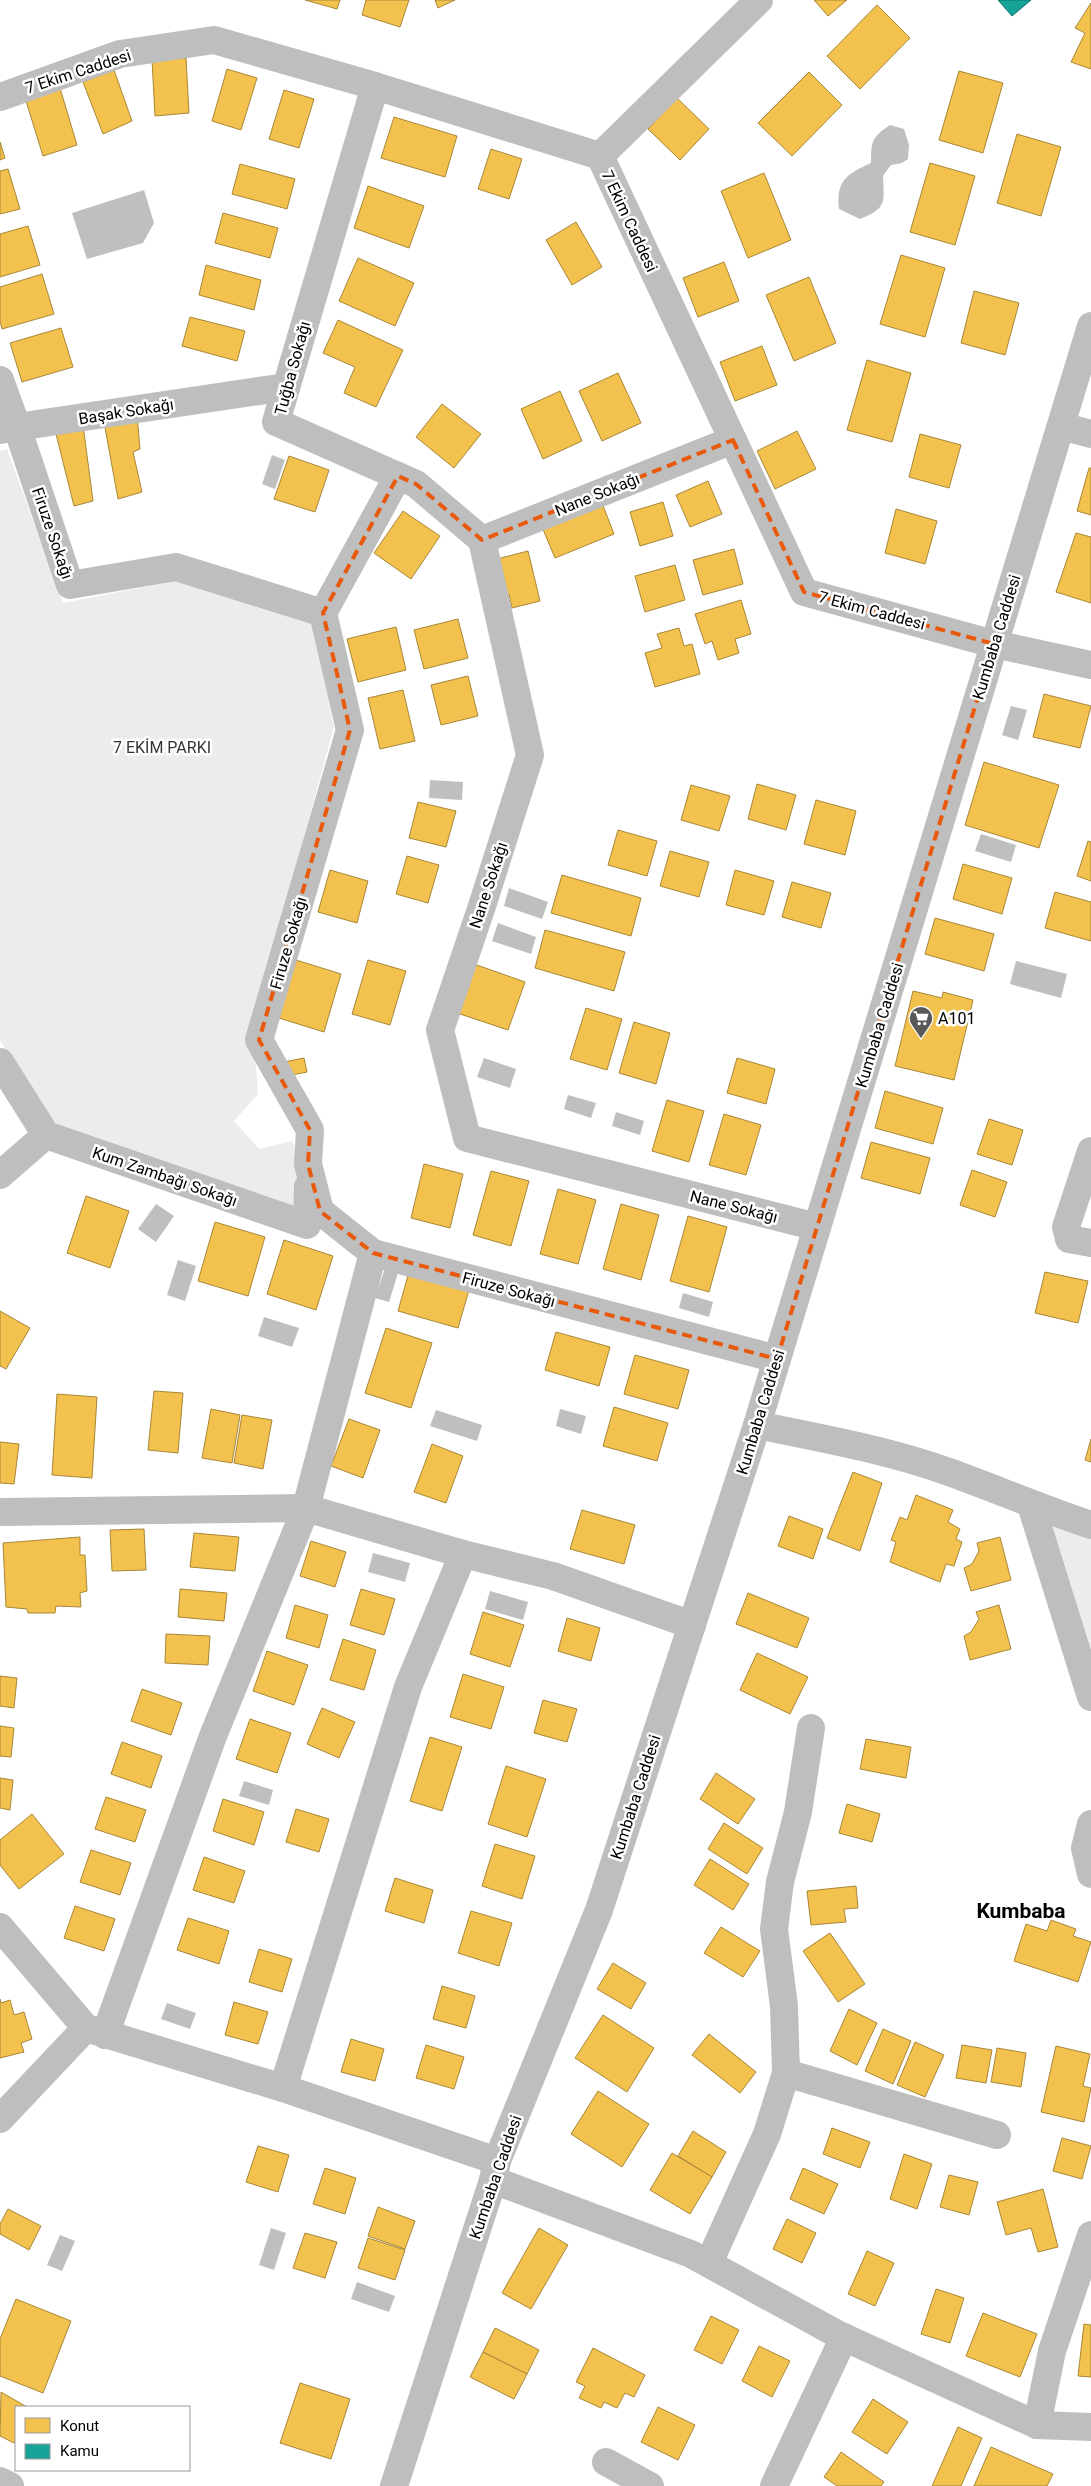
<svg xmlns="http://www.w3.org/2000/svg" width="1091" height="2486" viewBox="0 0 1091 2486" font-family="Roboto,sans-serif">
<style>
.green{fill:#ececec}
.water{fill:#bfbfbf}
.homes{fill:#f2c14e;stroke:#a98737}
.public{fill:#17a398;stroke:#10726a}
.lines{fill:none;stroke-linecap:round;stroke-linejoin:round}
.minor{stroke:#bebebe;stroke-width:28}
.tertiary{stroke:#bebebe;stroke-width:28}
.marked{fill:none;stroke:#e8590c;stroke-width:4;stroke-dasharray:10 6;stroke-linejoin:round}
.labels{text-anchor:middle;stroke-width:5;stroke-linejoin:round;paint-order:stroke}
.street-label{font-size:16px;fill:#000;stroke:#fff}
.park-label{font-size:16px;fill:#333;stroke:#fff}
.poi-label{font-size:16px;fill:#000;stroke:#fff;text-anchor:start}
.district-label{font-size:21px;font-weight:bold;fill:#000;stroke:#fff}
</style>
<rect width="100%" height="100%" fill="#fff"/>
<g class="green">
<polygon points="7,449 63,603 180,580 312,623 334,727 253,1024 258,1094 234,1121 259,1149 292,1141 307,1175 300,1211 52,1127 0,1040 0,451"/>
<polygon points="1031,1505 1091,1525 1091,1697"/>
</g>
<g class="water">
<path d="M 890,125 L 904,129 L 909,145 L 908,159 L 902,163 L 891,165 L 883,176 C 884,203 887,208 860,219 L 839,209 C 836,180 847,174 871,163 C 871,141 872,137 890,125 Z"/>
<polygon points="144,190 154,223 143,243 87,259 72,213"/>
<polygon points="272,455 285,460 275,489 262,484"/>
<polygon points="1011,706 1027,710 1018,740 1002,735"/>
<polygon points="430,780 463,782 462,800 429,798"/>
<polygon points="981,834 1016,845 1011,862 975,851"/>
<polygon points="509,888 548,902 542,919 504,906"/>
<polygon points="498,923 536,937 531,954 492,941"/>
<polygon points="1016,961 1067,974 1061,998 1010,984"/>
<polygon points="484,1058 516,1069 510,1088 477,1077"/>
<polygon points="568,1095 596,1103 591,1118 564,1109"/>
<polygon points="616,1112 644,1121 640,1135 612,1126"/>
<polygon points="156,1204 174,1216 156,1242 138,1229"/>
<polygon points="178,1260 196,1266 185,1301 167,1295"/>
<polygon points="385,1268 398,1273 389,1302 375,1298"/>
<polygon points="683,1293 713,1302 709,1317 679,1308"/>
<polygon points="264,1317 299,1328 292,1347 258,1336"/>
<polygon points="560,1409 586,1416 581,1434 556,1426"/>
<polygon points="436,1410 482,1425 477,1441 430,1426"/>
<polygon points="373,1553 410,1563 405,1582 368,1572"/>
<polygon points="490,1591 528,1602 523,1620 485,1609"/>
<polygon points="244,1781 273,1790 269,1805 239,1796"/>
<polygon points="167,2003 196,2013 190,2029 161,2019"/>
<polygon points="271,2228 286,2233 274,2270 259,2265"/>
<polygon points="60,2235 75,2241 62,2271 47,2265"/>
<polygon points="357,2282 395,2296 389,2312 351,2299"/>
</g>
<g class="homes">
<polygon points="305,0 340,0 337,9"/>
<polygon points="366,0 409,0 400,27 362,15"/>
<polygon points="435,0 455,0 438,8"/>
<polygon points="814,0 847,0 828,16"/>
<polygon points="1091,3 1091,69 1071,62 1085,33 1075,28"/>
<polygon points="877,5 910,38 860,89 827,56"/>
<polygon points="186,58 189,113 155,116 152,60"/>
<polygon points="227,69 257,78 241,130 212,121"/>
<polygon points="114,70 132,121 103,134 83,82"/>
<polygon points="959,71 1003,83 983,153 939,140"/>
<polygon points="809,72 842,105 792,156 758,123"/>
<polygon points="60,88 77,145 43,156 26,101"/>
<polygon points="284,90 314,99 299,148 269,139"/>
<polygon points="677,98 709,129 680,160 648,129"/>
<polygon points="394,117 457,136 445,177 381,158"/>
<polygon points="1017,134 1061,147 1041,216 997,203"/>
<polygon points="0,142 5,158 0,160"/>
<polygon points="491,149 522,159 509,199 478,189"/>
<polygon points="930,163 975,176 955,245 910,232"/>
<polygon points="240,164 295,179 287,209 232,194"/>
<polygon points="8,169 20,209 0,214 0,171"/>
<polygon points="764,173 791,240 748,258 721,191"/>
<polygon points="368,186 424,206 409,248 354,228"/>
<polygon points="223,213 278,228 270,258 215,243"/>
<polygon points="576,222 602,267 572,285 546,240"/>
<polygon points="28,226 40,265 0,277 0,234"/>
<polygon points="901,255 945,268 925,337 880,324"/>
<polygon points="358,258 414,283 395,326 339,301"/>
<polygon points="724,262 739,301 698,317 683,278"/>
<polygon points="206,265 261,280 254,310 199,295"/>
<polygon points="42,274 54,314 2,329 0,321 0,287"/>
<polygon points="809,277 836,343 794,361 766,295"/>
<polygon points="974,291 1019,303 1005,355 961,343"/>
<polygon points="190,317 245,331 237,361 182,346"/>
<polygon points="338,320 403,350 376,407 344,393 355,367 323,353"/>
<polygon points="61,328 73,367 22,382 10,343"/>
<polygon points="762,346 777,385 735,401 720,362"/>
<polygon points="867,360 911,373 892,442 847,430"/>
<polygon points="618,373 641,423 602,441 579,391"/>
<polygon points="560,391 582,441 543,459 521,409"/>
<polygon points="442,404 481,434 454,468 416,437"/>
<polygon points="137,415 140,449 133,452 142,492 118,499 104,422"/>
<polygon points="83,425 93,501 74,506 55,430"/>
<polygon points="797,431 816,469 775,489 757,451"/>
<polygon points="920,434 961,445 949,488 909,477"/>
<polygon points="289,456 329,470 315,512 274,499"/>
<polygon points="1089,468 1091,468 1091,515 1077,511"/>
<polygon points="708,481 722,514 690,527 676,495"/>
<polygon points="663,502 673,536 640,546 630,512"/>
<polygon points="602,503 614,534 555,558 542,527"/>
<polygon points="896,509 937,521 925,564 885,553"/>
<polygon points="403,511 440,536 411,579 374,553"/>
<polygon points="1076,533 1091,537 1091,603 1056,592"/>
<polygon points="734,549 743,584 703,595 693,560"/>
<polygon points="528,551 540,601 512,608 509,594 502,596 493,560"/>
<polygon points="675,565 685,600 645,612 635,576"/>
<polygon points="741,600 751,634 735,639 739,653 718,660 712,641 705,644 695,614"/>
<polygon points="458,619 468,658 424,669 414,630"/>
<polygon points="396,627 406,670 358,682 347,639"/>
<polygon points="679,628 684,646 692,644 700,674 655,687 645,653 662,648 657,634"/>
<polygon points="468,676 478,716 441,725 431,685"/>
<polygon points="403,690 415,741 380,749 368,698"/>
<polygon points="1044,694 1091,706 1080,748 1033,737"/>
<polygon points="984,762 1059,785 1039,848 965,825"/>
<polygon points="757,784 796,795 786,830 748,819"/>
<polygon points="691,785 730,796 719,831 681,820"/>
<polygon points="816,800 856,811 845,855 804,844"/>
<polygon points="418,802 456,811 446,847 409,838"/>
<polygon points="618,830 657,841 647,876 608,865"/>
<polygon points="1088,841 1091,842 1091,881 1077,876"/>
<polygon points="670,851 709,862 699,897 660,886"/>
<polygon points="407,856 439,865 428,903 396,894"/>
<polygon points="963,864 1012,878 1002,914 953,899"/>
<polygon points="330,870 368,881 357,923 318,912"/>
<polygon points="735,870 774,881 764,915 726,905"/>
<polygon points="562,875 641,898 631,936 551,913"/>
<polygon points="792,882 831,893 821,928 782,917"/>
<polygon points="1055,892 1091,902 1091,941 1045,928"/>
<polygon points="935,918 994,934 984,971 925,954"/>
<polygon points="545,930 625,952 614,991 535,968"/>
<polygon points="296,960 341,974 324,1032 279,1018"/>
<polygon points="368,960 406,971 390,1025 352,1014"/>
<polygon points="474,964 525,982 508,1030 457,1013"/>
<polygon points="913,991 942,998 943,992 973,1000 954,1080 895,1066"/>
<polygon points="586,1008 622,1019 607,1070 570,1059"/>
<polygon points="634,1022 670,1033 656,1084 619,1073"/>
<polygon points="304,1058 307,1072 287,1076 284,1062"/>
<polygon points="737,1058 775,1069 766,1104 727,1093"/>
<polygon points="885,1091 943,1108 933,1144 875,1128"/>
<polygon points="667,1100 704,1111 689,1162 652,1151"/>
<polygon points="724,1114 761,1125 746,1175 709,1165"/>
<polygon points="989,1119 1023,1130 1012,1165 977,1154"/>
<polygon points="871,1142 930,1158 920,1194 861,1178"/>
<polygon points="424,1164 463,1174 450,1228 411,1218"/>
<polygon points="972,1170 1007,1182 995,1217 960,1205"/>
<polygon points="491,1171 529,1181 511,1246 473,1235"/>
<polygon points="558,1189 596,1200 578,1264 540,1254"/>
<polygon points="86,1196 129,1211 110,1268 67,1253"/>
<polygon points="621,1204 659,1215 641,1280 603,1269"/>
<polygon points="688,1216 727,1227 709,1292 670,1281"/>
<polygon points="215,1222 265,1237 248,1296 198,1281"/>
<polygon points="284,1240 333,1256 316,1310 267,1294"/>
<polygon points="409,1272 469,1290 458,1328 398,1311"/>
<polygon points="1045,1272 1088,1281 1078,1323 1035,1313"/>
<polygon points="0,1311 30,1328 6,1369 0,1366"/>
<polygon points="386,1328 432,1343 411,1408 365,1393"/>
<polygon points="556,1332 610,1347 599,1386 545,1370"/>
<polygon points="635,1355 689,1370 678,1409 624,1394"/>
<polygon points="154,1391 183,1393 178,1453 148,1450"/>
<polygon points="57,1394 97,1397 92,1478 52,1475"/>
<polygon points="614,1407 668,1423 657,1461 603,1446"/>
<polygon points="211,1409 240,1415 232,1463 202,1458"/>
<polygon points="242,1415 272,1420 263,1469 234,1463"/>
<polygon points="349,1419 380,1430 363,1478 331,1466"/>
<polygon points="1091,1439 1091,1462 1085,1460"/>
<polygon points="0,1442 19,1444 14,1484 0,1483"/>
<polygon points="432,1444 463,1456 446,1503 414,1492"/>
<polygon points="853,1472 882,1483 860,1551 827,1538"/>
<polygon points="916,1495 953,1510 948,1522 960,1529 956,1539 962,1542 954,1566 946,1564 940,1582 890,1562 896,1542 891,1540 900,1517 907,1520"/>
<polygon points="582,1510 635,1525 624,1564 570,1549"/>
<polygon points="789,1516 823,1529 813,1559 778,1546"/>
<polygon points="144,1529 146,1570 112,1571 110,1530"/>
<polygon points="194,1533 239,1537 235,1571 190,1567"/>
<polygon points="80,1537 80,1555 85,1555 87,1591 80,1593 81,1607 56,1606 55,1613 28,1613 27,1609 6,1607 3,1543"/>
<polygon points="1000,1537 1011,1580 971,1591 964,1568 972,1564 979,1551 977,1543"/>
<polygon points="311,1541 346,1552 335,1587 300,1576"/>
<polygon points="180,1589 227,1593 224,1621 178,1617"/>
<polygon points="361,1589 395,1599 384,1635 350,1625"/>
<polygon points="748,1593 809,1618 797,1648 736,1624"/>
<polygon points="295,1605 328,1615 319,1648 286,1638"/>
<polygon points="999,1605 1011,1649 970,1660 964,1636 971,1632 979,1619 976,1612"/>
<polygon points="483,1612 524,1625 510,1667 470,1654"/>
<polygon points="567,1618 600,1628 591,1661 558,1651"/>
<polygon points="166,1634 210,1636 208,1665 165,1663"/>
<polygon points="343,1639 376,1650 364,1690 330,1680"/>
<polygon points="267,1651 308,1665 294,1705 253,1691"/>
<polygon points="757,1653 808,1677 790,1714 740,1690"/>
<polygon points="463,1674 504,1687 491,1729 450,1717"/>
<polygon points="0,1676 17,1678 14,1708 0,1706"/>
<polygon points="142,1689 182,1703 171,1735 131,1721"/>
<polygon points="543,1700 577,1709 567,1742 534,1733"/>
<polygon points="322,1708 355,1722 339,1758 307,1744"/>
<polygon points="250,1719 291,1733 277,1773 236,1759"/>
<polygon points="0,1726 14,1728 11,1757 0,1756"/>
<polygon points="430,1737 462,1747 442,1811 410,1801"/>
<polygon points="866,1739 911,1747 906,1778 860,1769"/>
<polygon points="122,1742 162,1756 151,1788 111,1774"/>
<polygon points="506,1766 546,1779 527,1837 488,1824"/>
<polygon points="716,1773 755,1799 738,1824 700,1799"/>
<polygon points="0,1778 13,1780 10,1810 0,1808"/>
<polygon points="106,1797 146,1810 135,1842 95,1829"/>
<polygon points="223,1799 264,1812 254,1845 213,1831"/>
<polygon points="847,1804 880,1814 872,1842 839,1833"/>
<polygon points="296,1809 329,1819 319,1852 286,1842"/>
<polygon points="32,1814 64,1854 19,1889 0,1865 0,1840"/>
<polygon points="724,1823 763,1848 747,1874 708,1849"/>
<polygon points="495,1844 535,1856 522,1899 482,1886"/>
<polygon points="91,1850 131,1863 120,1895 80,1882"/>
<polygon points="204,1857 245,1871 234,1903 193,1890"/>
<polygon points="710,1859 749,1884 733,1910 694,1885"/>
<polygon points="395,1878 433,1890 424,1923 385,1911"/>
<polygon points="856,1886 858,1908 844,1909 846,1922 811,1925 807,1891"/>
<polygon points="75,1906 115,1919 104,1951 64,1938"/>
<polygon points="471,1911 512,1923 499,1966 458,1953"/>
<polygon points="188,1918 229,1931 219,1964 177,1950"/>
<polygon points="1051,1920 1076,1929 1073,1936 1091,1942 1078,1982 1014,1961 1026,1924 1047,1931"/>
<polygon points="721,1927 760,1951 743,1977 704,1953"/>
<polygon points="830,1933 865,1984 838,2002 803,1951"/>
<polygon points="259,1949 292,1959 282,1992 249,1982"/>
<polygon points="613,1963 646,1983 631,2009 597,1989"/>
<polygon points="442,1986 475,1996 466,2028 433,2019"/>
<polygon points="0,1999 1,2003 10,2000 14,2015 24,2012 32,2039 21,2043 24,2052 0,2058"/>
<polygon points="234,2002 268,2012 258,2044 225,2035"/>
<polygon points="849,2009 877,2023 857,2065 830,2051"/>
<polygon points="603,2015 654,2048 627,2092 575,2058"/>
<polygon points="883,2029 911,2041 893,2084 865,2071"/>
<polygon points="709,2034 756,2072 740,2093 692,2055"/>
<polygon points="351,2039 384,2049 375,2081 341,2072"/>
<polygon points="915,2042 944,2055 925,2097 897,2085"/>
<polygon points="426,2045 464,2057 454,2089 416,2078"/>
<polygon points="962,2045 992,2050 986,2083 956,2078"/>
<polygon points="1056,2046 1090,2054 1083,2086 1091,2088 1084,2122 1041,2112"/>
<polygon points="997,2048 1026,2053 1021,2087 991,2082"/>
<polygon points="598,2091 649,2124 622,2167 571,2134"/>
<polygon points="832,2128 870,2142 860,2168 823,2154"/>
<polygon points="693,2131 726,2152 712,2177 678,2156"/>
<polygon points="1062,2138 1091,2146 1082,2179 1053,2171"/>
<polygon points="258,2146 289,2155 278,2192 246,2182"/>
<polygon points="672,2153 712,2177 690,2214 650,2190"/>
<polygon points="904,2154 932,2164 917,2209 890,2199"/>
<polygon points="325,2168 356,2178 345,2214 313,2204"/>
<polygon points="803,2168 838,2184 824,2214 790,2199"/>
<polygon points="949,2175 978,2182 969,2215 940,2207"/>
<polygon points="1043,2189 1058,2247 1038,2252 1031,2228 1006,2235 997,2202"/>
<polygon points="378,2207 415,2221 405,2249 368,2236"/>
<polygon points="8,2209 41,2226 29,2250 0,2234 0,2224"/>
<polygon points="787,2219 816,2233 802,2263 773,2249"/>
<polygon points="539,2228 568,2245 531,2309 502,2293"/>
<polygon points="305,2233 337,2242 325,2278 293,2268"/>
<polygon points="368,2238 405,2250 395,2280 358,2268"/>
<polygon points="867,2251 894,2263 875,2306 848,2294"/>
<polygon points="936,2289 964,2298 950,2343 921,2334"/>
<polygon points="16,2299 71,2321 43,2393 0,2376 0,2339"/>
<polygon points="983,2313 1037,2334 1020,2377 966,2356"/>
<polygon points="711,2316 739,2330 722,2364 694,2350"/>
<polygon points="1084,2324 1091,2325 1091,2377 1078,2376"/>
<polygon points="495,2328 539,2350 527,2374 483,2352"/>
<polygon points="759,2346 790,2361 772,2397 742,2381"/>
<polygon points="593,2348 645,2375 634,2397 625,2393 617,2408 604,2402 601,2408 579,2398 585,2386 576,2382"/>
<polygon points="483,2352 527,2374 514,2399 470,2377"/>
<polygon points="300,2383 350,2399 331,2459 280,2443"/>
<polygon points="1,2392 27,2407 16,2407 16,2439 14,2443 0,2436"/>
<polygon points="873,2399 908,2422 887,2454 852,2432"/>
<polygon points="658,2407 695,2425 678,2460 641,2442"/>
<polygon points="958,2427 982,2438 961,2486 932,2486"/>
<polygon points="991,2447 1053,2474 1047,2486 974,2486"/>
<polygon points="841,2452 884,2482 881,2486 837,2486 824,2477"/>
</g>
<polygon class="public" points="998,0 1031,0 1012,16"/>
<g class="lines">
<g class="minor">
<polyline points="375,86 276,422 416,484 482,540"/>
<polyline points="600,156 759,0"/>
<polyline points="0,380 17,427 286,387"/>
<polyline points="1061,426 1091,434"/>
<polyline points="0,430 17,427 70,585 176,567 323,613 350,730 259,1040 310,1130 308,1164 320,1211 373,1253 777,1359"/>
<polyline points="482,540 530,755 482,906 440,1030 467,1138 817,1227"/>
<polyline points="482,540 733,440"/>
<polyline points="323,613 398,476"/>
<polyline points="994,644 1091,665"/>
<polyline points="0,1062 46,1135 307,1225 308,1187"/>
<polyline points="1091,1151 1066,1227 1069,1239 1091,1243"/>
<polyline points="0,1175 46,1135"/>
<path d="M 757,1425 C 821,1438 887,1450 949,1472 C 996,1489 1043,1509 1091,1525"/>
<polyline points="1031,1505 1091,1697"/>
<polyline points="0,1512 306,1508 463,1554 553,1576 692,1625"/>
<polyline points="1091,1824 1085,1848 1091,1874"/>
<polyline points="0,1927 86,2028 283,2088 497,2161"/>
<polyline points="105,2035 213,1736 306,1508 373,1253"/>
<polyline points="786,2073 997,2135"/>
<polyline points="283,2088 408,1687 463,1554"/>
<polyline points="0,2119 86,2028"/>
<polyline points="493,2180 691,2254 839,2335 1037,2425 1091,2427"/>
<polyline points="709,2263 767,2134 786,2073 784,2006 774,1929 780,1882 798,1812 811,1728"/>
<polyline points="1037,2425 1052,2351 1091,2235"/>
<polyline points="606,2462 650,2486"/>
<polyline points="0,2481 10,2486"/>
<polyline points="774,2486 844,2337"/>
</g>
<g class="tertiary">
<polyline points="0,97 120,54 214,40 375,86 600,156 804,592 994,644"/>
<polyline points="394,2486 493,2180 497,2161 599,1910 757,1425 1091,326"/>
</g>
</g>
<path class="marked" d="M 733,440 L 804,592 L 994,644 L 777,1359 L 373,1253 L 320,1211 L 308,1164 L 310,1130 L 259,1040 L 350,730 L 323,613 L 398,476 L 416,484 L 482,540 Z"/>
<defs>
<g id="supermarket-pin" transform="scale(1.25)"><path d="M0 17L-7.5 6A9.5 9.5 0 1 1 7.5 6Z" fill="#595959" stroke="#fff"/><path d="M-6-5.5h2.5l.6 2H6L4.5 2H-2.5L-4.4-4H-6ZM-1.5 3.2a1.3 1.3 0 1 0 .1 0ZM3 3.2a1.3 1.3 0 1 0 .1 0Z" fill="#fff"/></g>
</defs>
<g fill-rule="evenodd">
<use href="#supermarket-pin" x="921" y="1018"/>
</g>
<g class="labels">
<g class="street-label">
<text transform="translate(78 71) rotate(-18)" y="6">7 Ekim Caddesi</text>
<text transform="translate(630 221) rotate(65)" y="6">7 Ekim Caddesi</text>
<text transform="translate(292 368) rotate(-75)" y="6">Tuğba Sokağı</text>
<text transform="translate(126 411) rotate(-9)" y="6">Başak Sokağı</text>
<text transform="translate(597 494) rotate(-22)" y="6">Nane Sokağı</text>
<text transform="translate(53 533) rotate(71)" y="6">Firuze Sokağı</text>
<text transform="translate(872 610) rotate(15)" y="6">7 Ekim Caddesi</text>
<text transform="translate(996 637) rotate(-73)" y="6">Kumbaba Caddesi</text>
<text transform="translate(488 885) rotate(-72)" y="6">Nane Sokağı</text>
<text transform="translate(288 943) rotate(-74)" y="6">Firuze Sokağı</text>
<text transform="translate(879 1025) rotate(-73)" y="6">Kumbaba Caddesi</text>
<text transform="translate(165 1176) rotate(19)" y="6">Kum Zambağı Sokağı</text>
<text transform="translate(734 1206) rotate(14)" y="6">Nane Sokağı</text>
<text transform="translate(509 1289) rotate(15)" y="6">Firuze Sokağı</text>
<text transform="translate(760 1412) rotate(-73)" y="6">Kumbaba Caddesi</text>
<text transform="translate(635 1797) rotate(-72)" y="6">Kumbaba Caddesi</text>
<text transform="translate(495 2177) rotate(-71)" y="6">Kumbaba Caddesi</text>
</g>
<g class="park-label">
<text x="162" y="753">7 EKİM PARKI</text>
</g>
<g class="poi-label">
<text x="938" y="1024">A101</text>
</g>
<g class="district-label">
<text x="1021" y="1918">Kumbaba</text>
</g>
</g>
<rect x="15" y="2406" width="175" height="65" fill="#ffffff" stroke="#999999"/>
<rect x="25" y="2418" width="25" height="15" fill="#f2c14e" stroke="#999999"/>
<text x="60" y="2431" font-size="15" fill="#000000">Konut</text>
<rect x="25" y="2444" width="25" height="15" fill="#17a398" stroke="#999999"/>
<text x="60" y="2456" font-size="15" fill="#000000">Kamu</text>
</svg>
